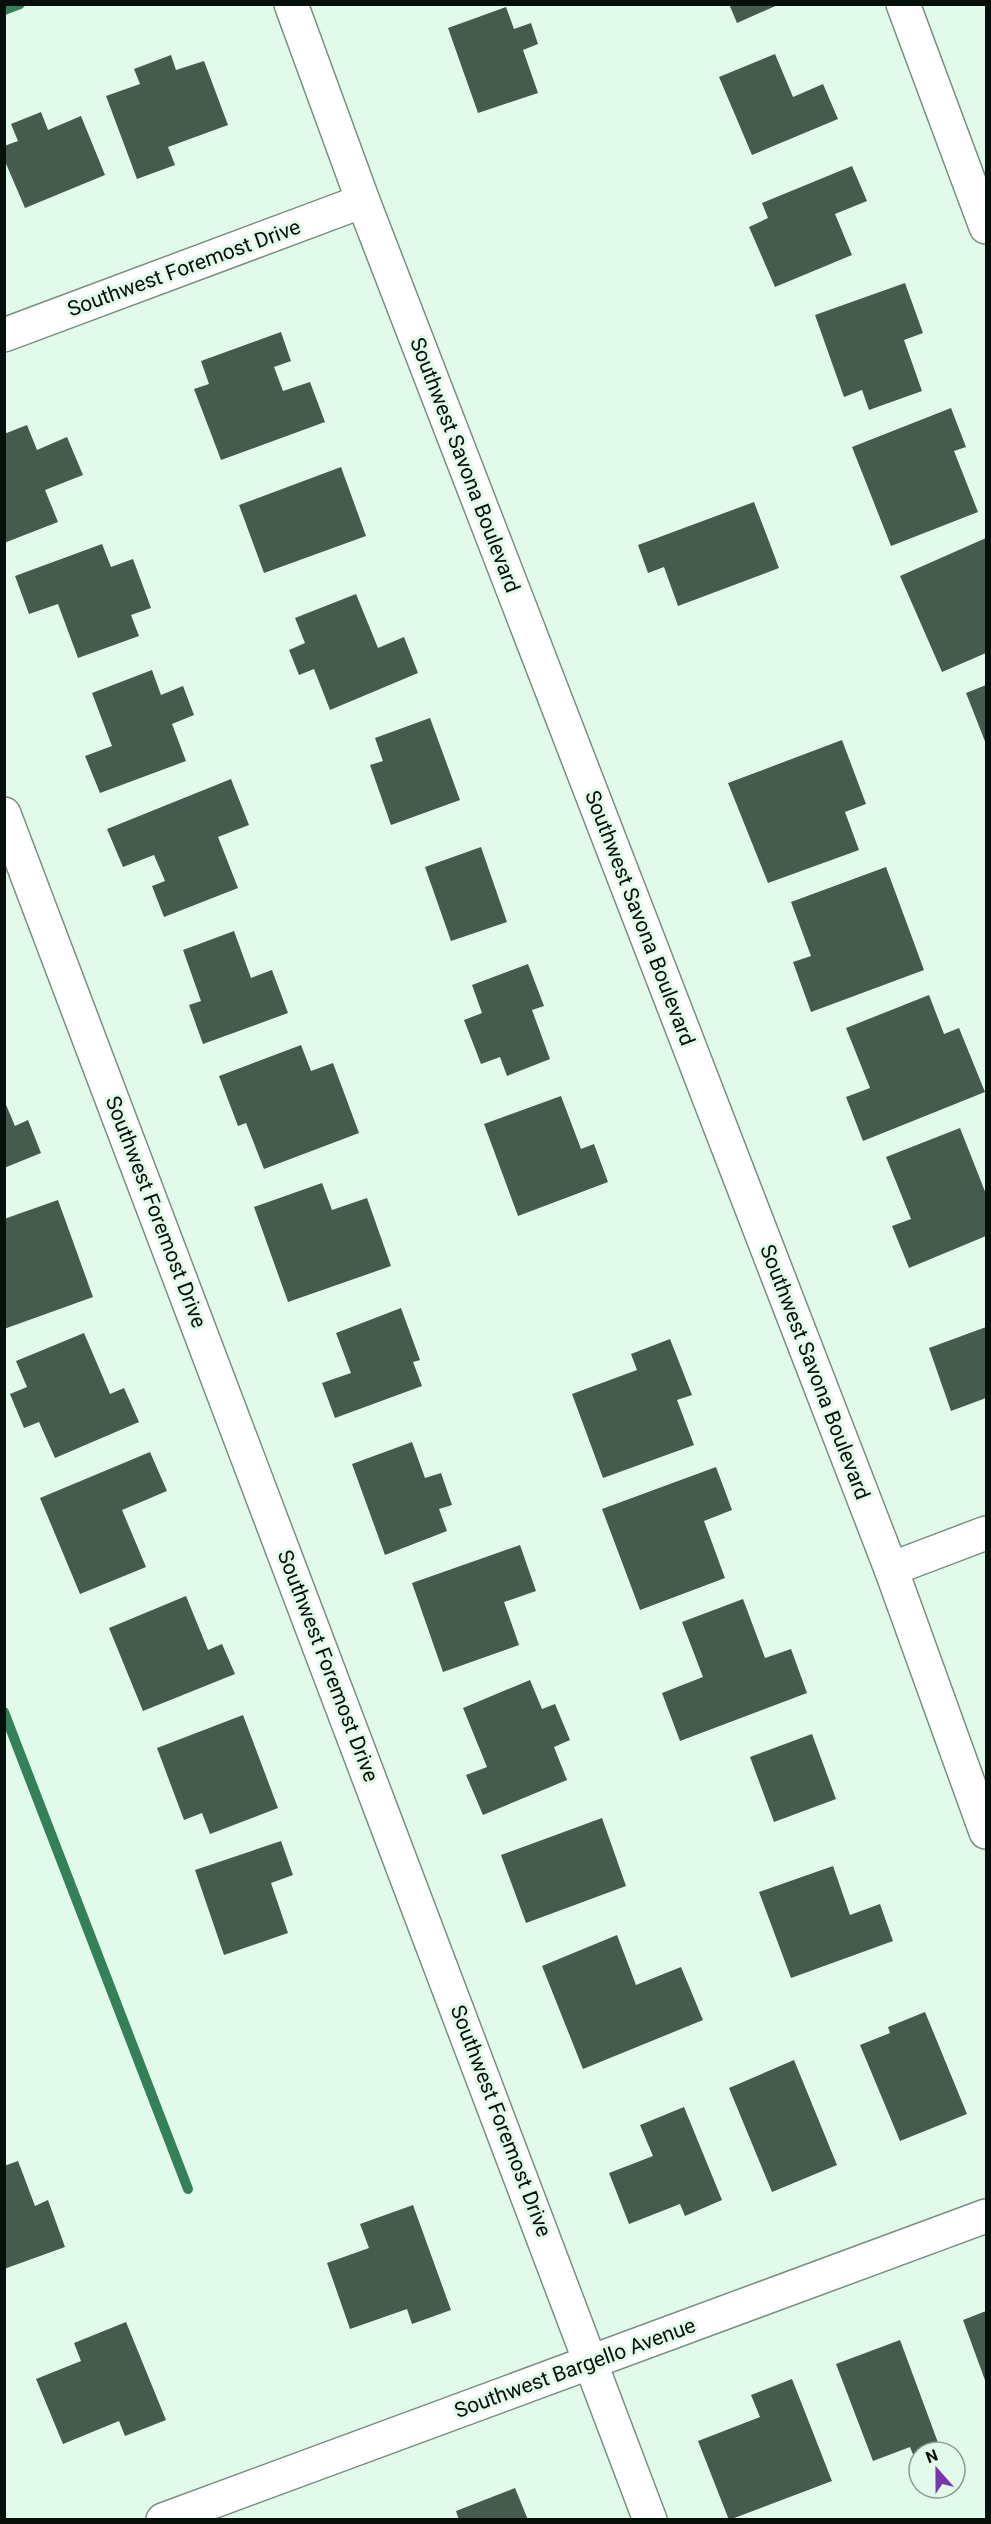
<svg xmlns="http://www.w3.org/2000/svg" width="991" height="2524" viewBox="0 0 991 2524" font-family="Roboto,sans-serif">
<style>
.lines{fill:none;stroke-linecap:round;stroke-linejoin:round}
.stream{stroke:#348058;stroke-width:10}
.building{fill:#465b4e}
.minor-casing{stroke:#799081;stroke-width:36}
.tertiary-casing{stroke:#799081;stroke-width:36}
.minor{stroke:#fff;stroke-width:33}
.tertiary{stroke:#fff;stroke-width:33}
.labels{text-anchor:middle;stroke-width:6;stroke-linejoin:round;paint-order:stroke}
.street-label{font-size:21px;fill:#070f0a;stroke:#e2faea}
</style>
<rect width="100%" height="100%" fill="#e2faea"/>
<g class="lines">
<g class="stream">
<polyline points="4,10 20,4"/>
<polyline points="4,1712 188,2189"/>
</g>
</g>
<g class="building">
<polygon points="729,4 780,4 737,23"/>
<polygon points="506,7 514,29 531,23 538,44 523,50 538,93 478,113 448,28"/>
<polygon points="775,54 793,97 823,84 838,119 752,155 719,77"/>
<polygon points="171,55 176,70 204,61 228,125 168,147 175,165 137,179 106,96 140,84 134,69"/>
<polygon points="41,112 48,130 81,116 105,175 25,208 4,159 4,146 18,141 11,124"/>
<polygon points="852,166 867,201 835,214 852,255 775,287 749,227 768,218 762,203"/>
<polygon points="905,283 923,333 904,340 922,391 869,410 862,390 844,397 815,315"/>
<polygon points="281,332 291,361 274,367 283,391 310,382 325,422 221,460 194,389 209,384 201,361"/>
<polygon points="951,408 966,447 954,451 978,512 891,546 852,447"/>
<polygon points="27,425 37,450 67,437 83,475 45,490 58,522 4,543 4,434"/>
<polygon points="341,467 366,536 264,573 239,505"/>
<polygon points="754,502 779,568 678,606 664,567 648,573 638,545"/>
<polygon points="986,538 986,653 942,672 900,576"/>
<polygon points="102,544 111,567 133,559 151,608 131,615 139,636 78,658 58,604 29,614 15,576"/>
<polygon points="356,594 378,648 404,637 418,673 330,710 314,669 299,675 289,650 305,643 295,618"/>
<polygon points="152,670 161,695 183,686 194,715 172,724 186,761 100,793 85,756 112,746 92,693"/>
<polygon points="986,685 986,744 966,693"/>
<polygon points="430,718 460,800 391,825 370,765 383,761 375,738"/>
<polygon points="842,740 866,804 845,812 859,850 768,883 728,783"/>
<polygon points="231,779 249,825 218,837 238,888 164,917 152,886 165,881 154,855 123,867 107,829"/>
<polygon points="481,847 507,922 451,941 425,867"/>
<polygon points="886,867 924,970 811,1012 793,962 811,956 791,902"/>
<polygon points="234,931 251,978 272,970 288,1013 203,1044 189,1005 201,1001 183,950"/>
<polygon points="528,964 544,1006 532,1010 550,1059 507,1076 500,1057 481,1064 464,1020 482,1013 472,985"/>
<polygon points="929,995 944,1034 959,1028 985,1092 863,1141 846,1097 870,1088 846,1028"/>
<polygon points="301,1045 311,1071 333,1063 359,1133 264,1169 246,1123 238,1126 219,1076"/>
<polygon points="561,1096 581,1149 594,1144 608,1182 518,1216 484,1124"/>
<polygon points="4,1100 15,1126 28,1120 41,1153 4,1168"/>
<polygon points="960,1128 986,1194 986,1236 909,1268 892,1226 911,1219 886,1157"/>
<polygon points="322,1183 332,1210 367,1198 391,1266 288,1302 254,1207"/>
<polygon points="58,1200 93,1297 4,1329 4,1219"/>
<polygon points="401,1308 420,1360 413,1362 422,1386 335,1418 322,1383 351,1373 336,1333"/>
<polygon points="986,1327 986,1398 951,1411 929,1348"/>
<polygon points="84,1333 110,1394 124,1388 139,1422 55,1458 39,1422 24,1428 10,1394 27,1387 16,1361"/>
<polygon points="670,1339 692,1395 677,1400 694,1445 603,1478 572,1394 637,1370 631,1354"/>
<polygon points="412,1442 425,1478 441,1473 452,1505 439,1509 447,1531 385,1555 352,1464"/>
<polygon points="150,1452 167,1491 122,1510 146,1567 80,1594 40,1498"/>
<polygon points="716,1467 732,1510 704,1521 725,1578 640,1610 602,1509"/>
<polygon points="520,1545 536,1591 504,1602 519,1645 443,1672 412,1583"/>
<polygon points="186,1596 208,1650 222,1644 235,1674 143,1711 109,1628"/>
<polygon points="743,1599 765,1658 791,1649 807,1693 680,1741 662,1693 703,1677 682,1622"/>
<polygon points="530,1680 542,1709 555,1704 570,1740 554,1747 567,1780 483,1815 466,1775 487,1767 463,1708"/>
<polygon points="243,1715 278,1808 210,1834 202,1813 184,1820 157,1748"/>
<polygon points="812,1734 836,1799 774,1822 750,1757"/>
<polygon points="602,1818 626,1886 526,1923 501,1855"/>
<polygon points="281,1841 293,1875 271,1883 288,1933 224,1955 195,1870"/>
<polygon points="833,1866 850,1915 880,1904 893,1941 791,1978 759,1892"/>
<polygon points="617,1935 636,1985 681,1967 703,2020 583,2069 542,1966"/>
<polygon points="925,2012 967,2114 900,2141 860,2045 890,2033 888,2027"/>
<polygon points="794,2060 837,2165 772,2192 729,2088"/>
<polygon points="684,2107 722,2200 685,2216 680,2204 629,2224 609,2173 653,2156 640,2125"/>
<polygon points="18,2161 35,2206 48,2200 65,2247 4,2269 4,2166"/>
<polygon points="413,2205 451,2310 412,2324 407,2309 350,2329 327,2263 369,2248 360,2224"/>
<polygon points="986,2311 986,2383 963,2320"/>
<polygon points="126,2322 166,2420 125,2436 119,2421 63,2444 36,2379 81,2361 74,2343"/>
<polygon points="900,2340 940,2448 919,2452 919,2455 914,2457 910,2447 873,2461 836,2364"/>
<polygon points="792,2379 832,2481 729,2520 698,2441 760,2417 751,2395"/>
<polygon points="515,2488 528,2520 459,2520 456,2511"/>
</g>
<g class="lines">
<g class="minor-casing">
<g id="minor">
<polyline points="903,4 986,227"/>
<polyline points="4,335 363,201"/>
<polyline points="4,814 650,2520"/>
<polyline points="891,1569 986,1533"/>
<polyline points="163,2520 986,2216"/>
</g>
</g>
<g class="tertiary-casing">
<polyline id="tertiary" points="291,4 363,201 891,1569 986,1832"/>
</g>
<use href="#minor" class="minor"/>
<use href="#tertiary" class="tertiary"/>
</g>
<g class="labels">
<g class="street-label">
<text transform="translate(184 268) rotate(-20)" y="7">Southwest Foremost Drive</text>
<text transform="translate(465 465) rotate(69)" y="7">Southwest Savona Boulevard</text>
<text transform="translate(640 918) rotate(69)" y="7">Southwest Savona Boulevard</text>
<text transform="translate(156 1212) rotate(69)" y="7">Southwest Foremost Drive</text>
<text transform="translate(815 1372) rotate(69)" y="7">Southwest Savona Boulevard</text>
<text transform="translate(328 1666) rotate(69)" y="7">Southwest Foremost Drive</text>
<text transform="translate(501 2121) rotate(69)" y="7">Southwest Foremost Drive</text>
<text transform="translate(575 2368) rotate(-20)" y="7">Southwest Bargello Avenue</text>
</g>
</g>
<rect width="991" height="2524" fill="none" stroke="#070f0a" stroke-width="12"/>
<g transform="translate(937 2470) rotate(339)"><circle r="28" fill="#e2faea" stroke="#8a9c90" stroke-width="1.5"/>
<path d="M0-4.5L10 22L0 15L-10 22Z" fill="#7936ab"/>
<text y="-9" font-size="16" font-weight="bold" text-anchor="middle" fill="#070f0a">N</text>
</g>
</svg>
